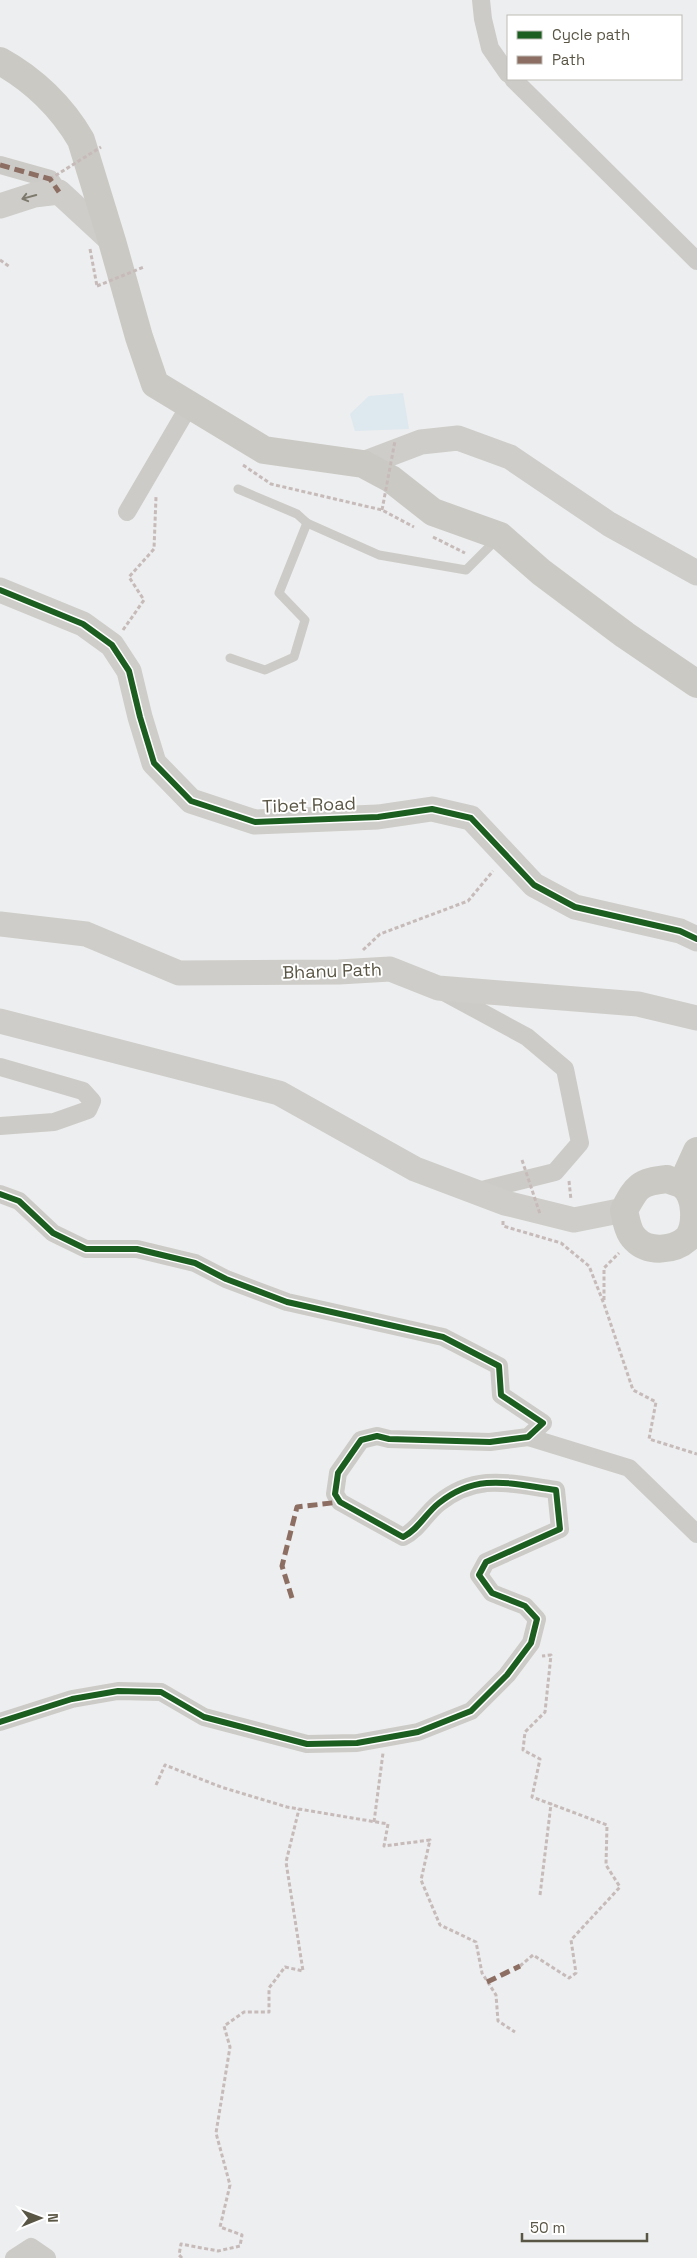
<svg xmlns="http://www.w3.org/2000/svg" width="697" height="2258" viewBox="0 0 697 2258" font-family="'Space Grotesk',sans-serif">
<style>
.medical{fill:#dee8ef}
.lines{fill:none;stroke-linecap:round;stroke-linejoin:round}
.path{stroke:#c7bbba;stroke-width:3;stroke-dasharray:4 2.5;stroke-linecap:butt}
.lane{stroke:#cdcbc7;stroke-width:9}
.street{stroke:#cdcbc7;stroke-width:18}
.secondary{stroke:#cecdc9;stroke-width:25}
.primary{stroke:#cbc9c4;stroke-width:28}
.path-bridge{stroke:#c7bbba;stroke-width:3;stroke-dasharray:4 2.5;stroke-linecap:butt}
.quiet{stroke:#8d6e63;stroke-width:5;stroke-dasharray:10 5;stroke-linecap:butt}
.cycleway-casing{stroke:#fff;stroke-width:9}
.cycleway{stroke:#1b5e20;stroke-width:6}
.oneway{stroke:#7d7a6d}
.labels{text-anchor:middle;stroke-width:4;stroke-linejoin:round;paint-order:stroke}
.street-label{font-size:18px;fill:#5a5645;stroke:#fff}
</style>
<rect width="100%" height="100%" fill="#edeeef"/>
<polygon class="medical" points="403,393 409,429 355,431 350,414 369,396"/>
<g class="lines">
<g class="path">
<polyline points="90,249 97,286"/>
<polyline points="0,260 10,267"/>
<polyline points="243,465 271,484 382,510 414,527"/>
<polyline points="433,537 465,553"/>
<polyline points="123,630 144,600 129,577 154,549 156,497"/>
<polyline points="363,950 380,934 468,901 493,871"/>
<polyline points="569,1181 571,1200"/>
<polyline points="503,1221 503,1226 561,1243 589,1266 604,1304 633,1390 656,1402 649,1439 697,1454"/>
<polyline points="604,1300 604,1268 619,1253"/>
<polyline points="156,1785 165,1765 221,1787 287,1807 388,1824 384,1846 430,1840 421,1880 440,1925 476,1942 482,1973 496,1995 498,2021 515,2032"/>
<polyline points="374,1822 383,1753"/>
<polyline points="540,1895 551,1804 532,1797 540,1759 523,1750 525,1732 545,1712 551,1655 542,1656"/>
<polyline points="520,1966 533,1955 569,1978 576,1973 571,1940 620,1887 606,1865 607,1825 551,1804"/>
<polyline points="182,2258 179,2255 181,2244 218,2251 240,2246 242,2235 220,2227 230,2185 216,2133 230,2047 224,2026 244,2012 269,2012 269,1988 285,1967 303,1971 286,1862 299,1809"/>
</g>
<g class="lane">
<polyline points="238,489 297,514 307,523 379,555 466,570 498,538"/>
<polyline points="230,658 265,670 294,657 305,620 279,593 307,523"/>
</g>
<g class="street">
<polyline points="481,0 483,19 490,48 508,74"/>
<polyline points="513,79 697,261"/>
<polyline points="0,165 50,179 59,192"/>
<polyline points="127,512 189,406"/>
<polyline points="444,992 527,1037 565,1069 580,1143 555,1172 474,1192"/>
<polyline points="0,1067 83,1091 92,1101 88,1110 54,1122 0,1126"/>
<path d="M 0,1194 L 19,1201 L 53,1233 L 86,1249 L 137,1249 L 195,1263 L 226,1279 L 287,1302 L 443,1337 L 499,1366 L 501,1395 L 543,1423 L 528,1437 L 490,1442 L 389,1439 L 377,1436 L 361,1440 L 338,1473 L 335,1494 L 340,1502 L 403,1537 C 419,1529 425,1514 439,1503 C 478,1472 511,1484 556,1490 L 560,1529 L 486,1562 L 479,1575 L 492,1593 L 525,1606 L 537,1619 L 531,1643 L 507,1675 L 471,1711 L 418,1732 L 357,1743 L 307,1744 L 204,1717 L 161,1692 L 118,1691 L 72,1699 L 0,1722"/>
<polyline points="528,1437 629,1468 697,1534"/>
<polyline points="14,2258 31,2247 47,2258"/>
</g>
<g class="secondary">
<polyline points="0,206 34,195 59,192 112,241"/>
<polyline points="363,464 421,442 458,438 510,457 609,524 697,573"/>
<polyline points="0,590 83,624 112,645 129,671 140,717 154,763 191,801 255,822 378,817 432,809 471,818 534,885 575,907 680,931 697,939"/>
<polyline points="0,924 86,934 179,973 339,972 390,969 438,988 638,1004 697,1018"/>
<polyline points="0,1021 279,1093 415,1169 505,1203 574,1220 624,1210"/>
</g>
<g class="primary">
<path d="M 0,61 C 33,79 62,107 81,140 L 112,241 L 139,337 L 155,384 L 264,450 L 363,464 L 391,479 L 433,512 L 500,536 L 541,572 L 625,635 L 697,684"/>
<path d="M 667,1179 C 671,1181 677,1182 681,1184 C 697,1194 697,1225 688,1238 C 674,1251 648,1253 635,1239 C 628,1233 626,1219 624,1210 C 637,1186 639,1182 667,1179 Z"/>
<polyline points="682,1184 697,1151"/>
</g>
<g class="path-bridge">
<polyline points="50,179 101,147"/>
<polyline points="97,286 144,267"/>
<polyline points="382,510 395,441"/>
<polyline points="522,1160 540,1214"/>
</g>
<g class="quiet">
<polyline points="0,165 50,179 59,192"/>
<polyline points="292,1598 282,1566 297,1507 340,1502"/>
<polyline points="487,1982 520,1966"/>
</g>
<g class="cycleway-casing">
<g id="cycleway">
<polyline points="0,590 83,624 112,645 129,671 140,717 154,763 191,801 255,822 378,817 432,809 471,818 534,885 575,907 680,931 697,939"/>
<path d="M 0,1194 L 19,1201 L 53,1233 L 86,1249 L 137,1249 L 195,1263 L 226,1279 L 287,1302 L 443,1337 L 499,1366 L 501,1395 L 543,1423 L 528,1437 L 490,1442 L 389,1439 L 377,1436 L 361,1440 L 338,1473 L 335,1494 L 340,1502 L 403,1537 C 419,1529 425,1514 439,1503 C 478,1472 511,1484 556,1490 L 560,1529 L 486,1562 L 479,1575 L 492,1593 L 525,1606 L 537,1619 L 531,1643 L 507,1675 L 471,1711 L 418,1732 L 357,1743 L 307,1744 L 204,1717 L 161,1692 L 118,1691 L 72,1699 L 0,1722"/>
</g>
</g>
<use href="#cycleway" class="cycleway"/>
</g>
<defs><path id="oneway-shaft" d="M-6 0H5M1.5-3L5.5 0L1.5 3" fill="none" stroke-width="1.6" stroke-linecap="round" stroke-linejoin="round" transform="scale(1.25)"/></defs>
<use class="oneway" href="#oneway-shaft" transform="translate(29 197) rotate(165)"/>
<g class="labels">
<g class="street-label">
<text transform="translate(309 805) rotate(-2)" y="6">Tibet Road</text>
<text transform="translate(332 971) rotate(-2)" y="6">Bhanu Path</text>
</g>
</g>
<rect x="507" y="15" width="175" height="65" fill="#ffffff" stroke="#bdbbb5"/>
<rect x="517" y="31" width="25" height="8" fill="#1b5e20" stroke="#bdbbb5"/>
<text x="552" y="40" font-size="15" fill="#5a5645">Cycle path</text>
<rect x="517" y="56" width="25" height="8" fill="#8d6e63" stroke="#bdbbb5"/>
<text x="552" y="65" font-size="15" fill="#5a5645">Path</text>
<g transform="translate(40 2218) rotate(89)" stroke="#ffffff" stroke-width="4" paint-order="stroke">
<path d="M0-4L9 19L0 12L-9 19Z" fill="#5a5645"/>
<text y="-8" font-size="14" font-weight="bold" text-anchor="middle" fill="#5a5645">N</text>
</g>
<path d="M522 2233v8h125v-8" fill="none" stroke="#5a5645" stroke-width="2.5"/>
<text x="530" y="2233" font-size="15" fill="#5a5645" stroke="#ffffff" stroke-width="4" paint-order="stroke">50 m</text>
</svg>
